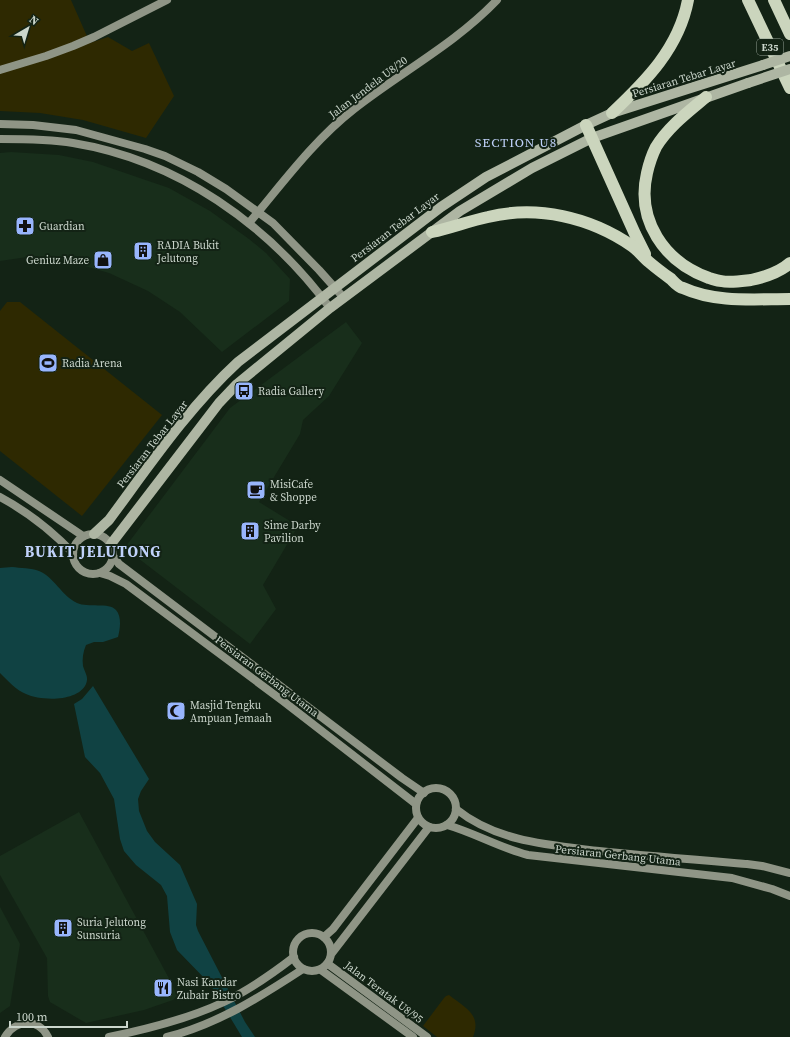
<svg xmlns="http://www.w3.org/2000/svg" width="790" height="1037" viewBox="0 0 790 1037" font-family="'Source Serif 4',serif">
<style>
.built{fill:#182e1b}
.green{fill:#2e2901}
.water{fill:#104243}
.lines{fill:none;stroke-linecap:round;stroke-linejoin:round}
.secondary{stroke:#8f9586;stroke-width:8}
.primary{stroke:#aeb6a3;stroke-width:10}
.highway{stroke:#cbd5bd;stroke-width:12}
.primary-bridge{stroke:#aeb6a3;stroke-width:10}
.labels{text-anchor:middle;stroke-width:4;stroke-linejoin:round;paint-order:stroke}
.shield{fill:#132315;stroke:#94a095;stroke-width:1}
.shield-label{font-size:10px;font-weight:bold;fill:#cbd6cc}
.street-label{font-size:11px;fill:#cbd6cc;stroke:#132315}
.poi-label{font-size:11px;fill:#cbd6cc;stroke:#132315;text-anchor:start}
.quarter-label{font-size:13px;letter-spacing:1px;fill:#c0d2fa;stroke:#132315}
.district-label{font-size:15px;font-weight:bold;letter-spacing:1px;fill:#c0d2fa;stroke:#132315}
</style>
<rect width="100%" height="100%" fill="#132315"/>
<g class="built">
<polygon points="11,152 59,155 93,162 169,188 210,211 249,239 266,253 290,279 289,301 222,352 180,312 148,291 109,273 71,262 34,256 0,261 0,153"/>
<polygon points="346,322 362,343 329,396 303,420 300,434 259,502 298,526 263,585 276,609 250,644 130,552 126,546 230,408"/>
<polygon points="79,812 172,984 177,996 173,1000 144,1010 86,1023 50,1002 48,996 47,958 0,875 0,856"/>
<polygon points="0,907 20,944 10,1006 0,1013"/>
</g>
<g class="green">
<polygon points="0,0 71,0 90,43 108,37 132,51 149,43 174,96 146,138 83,120 40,113 0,111"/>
<polygon points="7,302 20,302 162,415 82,516 0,451 0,311"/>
<path d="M 449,995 C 465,1008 482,1014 473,1037 L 437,1037 L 423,1026 L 444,998 L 446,996 Z"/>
</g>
<g class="water">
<path d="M 12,567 C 20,568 32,568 39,571 C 54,577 62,596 77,603 C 88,608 109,602 116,610 C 122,617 120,629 118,637 L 103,642 L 94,642 L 86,645 C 83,652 82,659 83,666 C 85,673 89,677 86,684 C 78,702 41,701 26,694 C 16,690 8,681 0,673 L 0,568 Z"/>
<polygon points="93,686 149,779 141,791 138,799 139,811 147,831 155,842 180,865 197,904 196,925 198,931 245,1022 255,1037 242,1037 210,984 177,950 170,932 167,896 161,885 136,865 124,851 120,839 114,799 100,773 85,757 74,704 82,699"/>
</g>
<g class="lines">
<g class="secondary">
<polyline points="0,70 46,56 73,46 94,37 167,0"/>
<polyline points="0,124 33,125 76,130 145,149 165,156 198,172 226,189 273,223 319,270 344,298"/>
<path d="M 0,139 C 24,139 49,139 73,143 C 177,160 268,224 330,308"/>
<path d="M 249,223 C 282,184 313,141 354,109 C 401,72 455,44 497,0"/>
<polyline points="0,480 83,536"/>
<path d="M 0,497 C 28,512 50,529 73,553"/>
<circle cx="93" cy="554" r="20"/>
<polyline points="113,556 119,564 402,778 424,793"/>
<polyline points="100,573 110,576 126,584 283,701 416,804"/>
<circle cx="436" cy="808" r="20"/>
<path d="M 456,809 C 497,842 549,845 599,851 C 648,856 698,860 747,864 L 762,866 L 790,873"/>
<path d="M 447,825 C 475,833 500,848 528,855 L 732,878 L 772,889 L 790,896"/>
<circle cx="312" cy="952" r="19"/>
<polyline points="324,937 333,929 418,818"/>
<polyline points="332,953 429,827"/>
<polyline points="328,964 427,1037"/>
<polyline points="321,970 413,1037"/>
<path d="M 5,1037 C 15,1020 38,1017 48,1037"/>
<path d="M 109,1037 C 148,1029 188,1019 224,1002 C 249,990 272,974 294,957"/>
<path d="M 167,1037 C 218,1024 260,997 303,969"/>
</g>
<g class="primary">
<path d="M 94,534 L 109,520 C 149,466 188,408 238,362 L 441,207 L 486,177 L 586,125 L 612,113 L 763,65"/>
<polyline points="111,544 219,403 237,384 330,308 460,211 532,168 592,138 748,83"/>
</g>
<g class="highway">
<polyline points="748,0 790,88"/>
<polyline points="774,0 790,34"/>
<path d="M 706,97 C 688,112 668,127 656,147 C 652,155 649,164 647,173 C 636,220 664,262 709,278 C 713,279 717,281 721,281 C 730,283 742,281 751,280 C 765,277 780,272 790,263"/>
<path d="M 612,113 C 646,81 679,48 688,0"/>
<polyline points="586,125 635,234 645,254"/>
<path d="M 432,232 C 451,228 469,221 488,217 C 537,205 590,217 632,246 C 638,250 643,257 649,262 C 656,268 664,274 671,279 C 674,282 678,287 683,288 C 716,303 754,299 790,299"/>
</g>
<g class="primary-bridge">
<polyline points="763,65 790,56"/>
<polyline points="748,83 790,69"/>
</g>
</g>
<defs>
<g id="pharmacy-square" transform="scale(1)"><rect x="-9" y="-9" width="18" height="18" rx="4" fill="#98b5fd" stroke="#132315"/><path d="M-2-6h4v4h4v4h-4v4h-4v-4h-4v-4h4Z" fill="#111"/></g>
<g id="building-square" transform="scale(1)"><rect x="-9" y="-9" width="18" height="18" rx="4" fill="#98b5fd" stroke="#132315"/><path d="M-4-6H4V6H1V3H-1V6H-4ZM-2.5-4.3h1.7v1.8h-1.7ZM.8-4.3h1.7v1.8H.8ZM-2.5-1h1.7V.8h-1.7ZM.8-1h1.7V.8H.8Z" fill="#111"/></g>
<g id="shop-square" transform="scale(1)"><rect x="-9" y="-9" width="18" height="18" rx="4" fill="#98b5fd" stroke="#132315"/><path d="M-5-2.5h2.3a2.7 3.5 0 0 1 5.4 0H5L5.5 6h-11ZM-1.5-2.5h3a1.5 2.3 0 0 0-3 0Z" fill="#111"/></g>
<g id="stadium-square" transform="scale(1)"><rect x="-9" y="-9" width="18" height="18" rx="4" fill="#98b5fd" stroke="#132315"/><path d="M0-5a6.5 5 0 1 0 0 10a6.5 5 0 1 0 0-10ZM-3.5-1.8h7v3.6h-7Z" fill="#111"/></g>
<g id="bus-square" transform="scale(1)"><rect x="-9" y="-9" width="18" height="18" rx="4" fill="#98b5fd" stroke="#132315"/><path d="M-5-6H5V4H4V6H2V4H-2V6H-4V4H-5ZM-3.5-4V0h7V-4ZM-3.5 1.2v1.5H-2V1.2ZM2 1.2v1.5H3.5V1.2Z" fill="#111"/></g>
<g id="cafe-square" transform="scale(1)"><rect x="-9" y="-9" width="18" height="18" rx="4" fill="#98b5fd" stroke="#132315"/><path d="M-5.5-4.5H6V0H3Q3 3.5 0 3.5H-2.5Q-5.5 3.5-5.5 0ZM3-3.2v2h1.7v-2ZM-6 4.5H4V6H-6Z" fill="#111"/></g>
<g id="mosque-square" transform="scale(1)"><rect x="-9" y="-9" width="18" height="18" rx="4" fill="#98b5fd" stroke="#132315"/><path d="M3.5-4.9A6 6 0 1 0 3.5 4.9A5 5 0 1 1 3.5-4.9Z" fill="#111"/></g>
<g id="restaurant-square" transform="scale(1)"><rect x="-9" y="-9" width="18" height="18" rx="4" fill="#98b5fd" stroke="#132315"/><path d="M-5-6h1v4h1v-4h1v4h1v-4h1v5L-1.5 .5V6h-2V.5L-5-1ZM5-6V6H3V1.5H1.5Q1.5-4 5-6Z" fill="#111"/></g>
</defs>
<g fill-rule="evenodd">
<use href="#pharmacy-square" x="25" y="226"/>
<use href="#building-square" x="143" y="251"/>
<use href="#shop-square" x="103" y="260"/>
<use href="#stadium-square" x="48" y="363"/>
<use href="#bus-square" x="244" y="391"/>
<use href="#cafe-square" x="256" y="490"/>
<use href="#building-square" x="250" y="531"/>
<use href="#mosque-square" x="176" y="711"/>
<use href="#building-square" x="63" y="928"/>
<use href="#restaurant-square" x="163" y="988"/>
</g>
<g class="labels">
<rect class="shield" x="757" y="39" width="26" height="16" rx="3"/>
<g class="shield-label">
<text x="770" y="51">E35</text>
</g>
<g class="street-label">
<text transform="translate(684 78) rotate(-17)" y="4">Persiaran Tebar Layar</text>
<text transform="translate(368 87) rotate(-37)" y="4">Jalan Jendela U8/20</text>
<text transform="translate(395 227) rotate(-37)" y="4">Persiaran Tebar Layar</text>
<text transform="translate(152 444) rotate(-52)" y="4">Persiaran Tebar Layar</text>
<text transform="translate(267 676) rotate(37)" y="4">Persiaran Gerbang Utama</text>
<text transform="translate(618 855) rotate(6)" y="4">Persiaran Gerbang Utama</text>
<text transform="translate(384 992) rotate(37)" y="4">Jalan Teratak U8/95</text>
</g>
<g class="poi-label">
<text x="39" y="230">Guardian</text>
<text x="157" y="249">RADIA Bukit<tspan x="157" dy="13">Jelutong</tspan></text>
<text x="89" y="264" text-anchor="end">Geniuz Maze</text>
<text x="62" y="367">Radia Arena</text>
<text x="258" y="395">Radia Gallery</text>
<text x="270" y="488">MisiCafe<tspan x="270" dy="13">&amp; Shoppe</tspan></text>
<text x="264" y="529">Sime Darby<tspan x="264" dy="13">Pavilion</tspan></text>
<text x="190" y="709">Masjid Tengku<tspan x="190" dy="13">Ampuan Jemaah</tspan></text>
<text x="77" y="926">Suria Jelutong<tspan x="77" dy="13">Sunsuria</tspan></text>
<text x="177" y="986">Nasi Kandar<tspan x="177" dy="13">Zubair Bistro</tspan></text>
</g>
<g class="quarter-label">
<text x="516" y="147">SECTION U8</text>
</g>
<g class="district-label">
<text x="93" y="557">BUKIT JELUTONG</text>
</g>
</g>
<g transform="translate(28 28) rotate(38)" stroke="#132315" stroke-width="3" paint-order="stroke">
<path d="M0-3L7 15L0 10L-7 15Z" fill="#cbd6cc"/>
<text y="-6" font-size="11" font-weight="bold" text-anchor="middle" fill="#cbd6cc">N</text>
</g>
<path d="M10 1021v6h117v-6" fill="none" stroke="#cbd6cc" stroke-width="2"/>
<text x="16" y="1021" font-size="12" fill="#cbd6cc" stroke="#132315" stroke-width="3" paint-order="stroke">100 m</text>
</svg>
